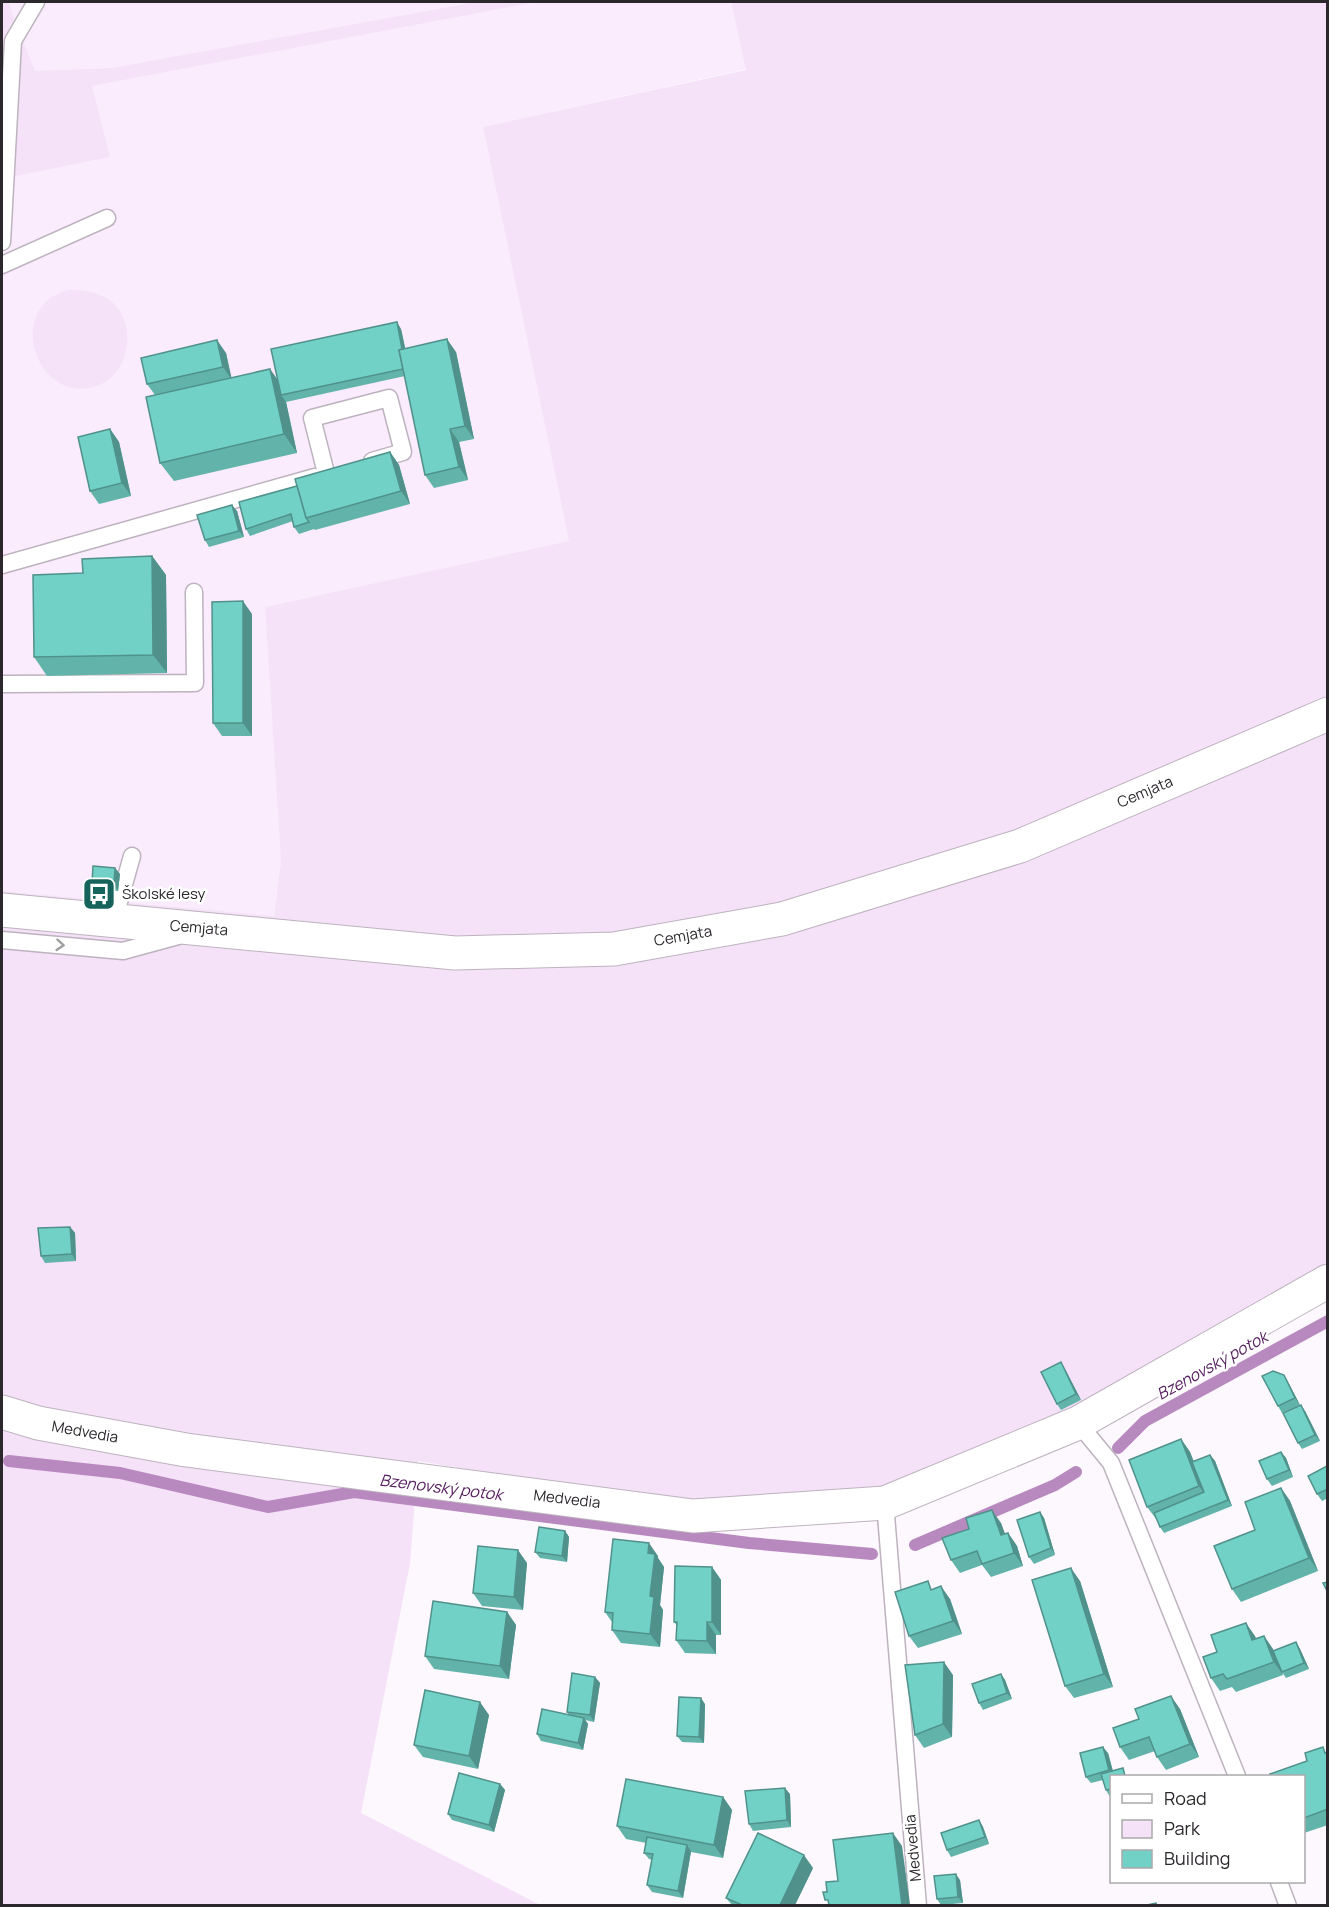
<svg xmlns="http://www.w3.org/2000/svg" width="1329" height="1907" viewBox="0 0 1329 1907" font-family="Manrope,sans-serif">
<style>
.built{fill:#faebfd}
.green{fill:#f5e1f8}
.lines{fill:none;stroke-linecap:round;stroke-linejoin:round}
.stream{stroke:#b889bf;stroke-width:12}
.service-casing{stroke:#bdb3be;stroke-width:19}
.minor-casing{stroke:#bdb3be;stroke-width:35}
.secondary-casing{stroke:#bdb3be;stroke-width:35}
.service{stroke:#fff;stroke-width:16}
.minor{stroke:#fff;stroke-width:33}
.secondary{stroke:#fff;stroke-width:33}
.wall{fill:#62b4aa}
.shaded-wall{fill:#50928b}
.building{fill:#72d1c6;stroke:#50928b;stroke-width:1.5}
.oneway{stroke:#a09ea0}
.labels{text-anchor:middle;stroke-width:5;stroke-linejoin:round;paint-order:stroke}
.street-label{font-size:15px;fill:#2b272c;stroke:#fff}
.poi-label{font-size:15px;fill:#2b272c;stroke:#fff;text-anchor:start}
.water-label{font-size:16px;font-style:italic;fill:#541b5d;stroke:#fff}
</style>
<rect width="100%" height="100%" fill="#fdf7fe"/>
<g class="built">
<polygon points="8,2 466,2 465,4 111,68 35,71"/>
<polygon points="537,2 731,2 746,69 483,127 569,541 265,607 281,862 274,916 2,891 2,179 110,157 91,86"/>
</g>
<g class="green">
<polygon points="2,2 8,2 35,71 111,68 465,4 466,2 537,2 92,86 110,157 2,179"/>
<polygon points="731,2 1327,2 1327,1290 936,1494 748,1516 418,1461 410,1563 361,1813 540,1905 2,1905 2,891 274,916 281,862 265,607 569,541 483,127 746,70"/>
<path d="M 68,290 C 84,290 102,292 114,304 C 137,327 129,373 99,385 C 40,409 1,309 68,290 Z"/>
</g>
<g class="lines">
<g class="stream">
<polyline points="1118,1448 1145,1421 1328,1321"/>
<polyline points="9,1461 120,1473 268,1507 354,1492 749,1543 872,1554"/>
<polyline points="915,1545 1055,1485 1076,1472"/>
</g>
<g class="service-casing">
<g id="service">
<polyline points="2,242 13,41 36,2"/>
<polyline points="2,265 107,218"/>
<polyline points="326,473 312,418 389,398 403,452 372,461"/>
<polyline points="2,565 315,477"/>
<polyline points="2,684 195,683 194,592"/>
<polyline points="114,920 132,856"/>
<polyline points="2,940 123,951 178,936"/>
<polyline points="1078,1423 1111,1463 1237,1776"/>
<polyline points="885,1503 918,1906"/>
<polyline points="1279,1882 1288,1906"/>
</g>
</g>
<g class="minor-casing">
<polyline id="minor" points="2,1412 38,1423 186,1450 693,1516 885,1503 1078,1423 1328,1281"/>
</g>
<g class="secondary-casing">
<polyline id="secondary" points="2,910 455,953 614,949 782,919 1020,846 1328,714"/>
</g>
<use href="#service" class="service"/>
<use href="#minor" class="minor"/>
<use href="#secondary" class="secondary"/>
</g>
<g class="wall">
<polygon points="401,329 405,348 456,352 474,439 459,442 468,480 434,488 425,475 405,376 286,402 297,453 174,481 160,463 155,395 147,384 226,353 231,377 278,380"/>
<polygon points="110,429 119,442 131,496 99,504 90,491"/>
<polygon points="390,452 399,465 410,504 315,530 314,529 299,534 294,527 293,521 250,536 246,529 297,486"/>
<polygon points="237,511 244,537 209,547 205,540"/>
<polygon points="152,556 166,575 167,673 47,676 34,657 83,573"/>
<polygon points="252,614 252,736 222,736 213,723"/>
<polygon points="115,868 120,874 118,891 96,889 92,883"/>
<polygon points="70,1227 75,1233 76,1261 45,1263 41,1256"/>
<polygon points="1065,1369 1081,1400 1061,1410 1057,1404"/>
<polygon points="1284,1375 1288,1382 1300,1405 1282,1413 1278,1406"/>
<polygon points="1305,1411 1320,1441 1302,1449 1298,1443"/>
<polygon points="1181,1439 1190,1452 1194,1462 1210,1455 1215,1461 1232,1506 1164,1533 1160,1527 1157,1520 1147,1507"/>
<polygon points="1281,1452 1286,1458 1293,1477 1272,1486 1267,1479"/>
<polygon points="1327,1466 1328,1498 1322,1501 1317,1494"/>
<polygon points="1281,1488 1290,1501 1318,1571 1241,1602 1232,1589 1255,1530"/>
<polygon points="1040,1512 1044,1518 1055,1555 1034,1564 1029,1557"/>
<polygon points="1001,1523 1005,1534 1008,1533 1017,1546 1023,1566 991,1577 982,1565 960,1573 951,1560"/>
<polygon points="565,1531 569,1537 567,1562 540,1558 535,1552"/>
<polygon points="658,1556 658,1558 664,1567 660,1605 663,1610 660,1647 621,1643 612,1630 612,1622 605,1612"/>
<polygon points="527,1563 523,1610 482,1606 473,1593"/>
<polygon points="712,1567 721,1580 721,1635 716,1635 716,1654 685,1653 676,1640 677,1626 674,1622"/>
<polygon points="1080,1581 1113,1687 1074,1698 1065,1686"/>
<polygon points="934,1589 950,1599 962,1634 918,1648 909,1636"/>
<polygon points="507,1612 516,1625 509,1679 434,1669 425,1656"/>
<polygon points="1255,1636 1256,1639 1264,1636 1274,1651 1296,1642 1300,1649 1309,1669 1286,1678 1282,1672 1283,1675 1236,1692 1232,1687 1220,1691 1211,1678 1217,1652"/>
<polygon points="1001,1674 1005,1680 1012,1699 983,1710 979,1703"/>
<polygon points="953,1675 952,1737 924,1748 915,1735"/>
<polygon points="595,1677 600,1683 594,1722 585,1720 588,1724 583,1750 541,1741 537,1734 569,1715 567,1712"/>
<polygon points="705,1704 704,1743 682,1742 677,1736"/>
<polygon points="1180,1709 1199,1757 1166,1770 1157,1757 1155,1751 1129,1760 1120,1747"/>
<polygon points="489,1715 478,1769 423,1757 414,1745"/>
<polygon points="1327,1752 1328,1825 1304,1833 1304,1776 1307,1761"/>
<polygon points="1108,1753 1113,1771 1127,1775 1128,1776 1112,1776 1112,1796 1110,1797 1106,1790 1103,1780 1091,1783 1086,1777"/>
<polygon points="500,1784 505,1790 494,1832 452,1820 448,1814"/>
<polygon points="790,1794 791,1827 753,1831 749,1824"/>
<polygon points="723,1797 732,1810 723,1858 691,1852 683,1898 652,1892 647,1885 652,1860 649,1859 644,1853 646,1843 626,1839 617,1826"/>
<polygon points="979,1820 983,1827 989,1844 951,1857 947,1850"/>
<polygon points="813,1868 795,1905 732,1905 726,1898"/>
<polygon points="960,1880 963,1903 941,1905 937,1899"/>
</g>
<g class="shaded-wall">
<polygon points="397,322 401,329 411,375 407,369"/>
<polygon points="447,339 456,352 474,439 465,426"/>
<polygon points="217,340 226,353 232,380 223,367"/>
<polygon points="270,369 283,387 281,395 286,402 297,453 284,434"/>
<polygon points="110,429 119,442 131,496 122,483"/>
<polygon points="450,429 459,442 468,480 459,467"/>
<polygon points="390,452 399,465 410,504 401,491"/>
<polygon points="232,505 237,511 244,537 239,531"/>
<polygon points="152,556 166,575 167,673 153,655"/>
<polygon points="243,601 252,614 252,736 243,723"/>
<polygon points="115,868 120,874 118,891 114,884"/>
<polygon points="70,1227 75,1233 76,1261 72,1254"/>
<polygon points="1061,1362 1065,1369 1081,1400 1076,1394"/>
<polygon points="1284,1375 1288,1382 1300,1405 1295,1398"/>
<polygon points="1301,1405 1305,1411 1320,1441 1315,1435"/>
<polygon points="1181,1439 1190,1452 1208,1499 1199,1486"/>
<polygon points="1281,1452 1286,1458 1293,1477 1289,1470"/>
<polygon points="1210,1455 1215,1461 1232,1506 1228,1500"/>
<polygon points="1281,1488 1290,1501 1318,1571 1309,1558"/>
<polygon points="992,1510 1001,1523 1010,1548 1001,1535"/>
<polygon points="1040,1512 1044,1518 1055,1555 1051,1548"/>
<polygon points="565,1531 569,1537 567,1562 562,1556"/>
<polygon points="1008,1533 1017,1546 1023,1566 1014,1553"/>
<polygon points="649,1543 658,1556 658,1558 664,1567 660,1605 663,1610 660,1647 650,1634 648,1553"/>
<polygon points="518,1550 527,1563 523,1610 514,1597"/>
<polygon points="712,1567 721,1580 721,1635 712,1622"/>
<polygon points="1071,1568 1080,1581 1113,1687 1104,1674"/>
<polygon points="941,1586 950,1599 962,1634 953,1621"/>
<polygon points="507,1612 516,1625 509,1679 500,1666"/>
<polygon points="707,1622 716,1635 716,1654 707,1641"/>
<polygon points="1246,1623 1255,1636 1261,1653 1252,1640"/>
<polygon points="1264,1636 1273,1649 1283,1675 1274,1662"/>
<polygon points="1296,1642 1300,1649 1309,1669 1304,1663"/>
<polygon points="944,1662 953,1675 952,1737 943,1724"/>
<polygon points="1001,1674 1005,1680 1012,1699 1007,1693"/>
<polygon points="595,1677 600,1683 594,1722 590,1715"/>
<polygon points="1171,1696 1180,1709 1199,1757 1190,1744"/>
<polygon points="701,1698 705,1704 704,1743 699,1737"/>
<polygon points="480,1702 489,1715 478,1769 469,1756"/>
<polygon points="584,1718 588,1724 583,1750 578,1743"/>
<polygon points="1103,1747 1108,1753 1114,1776 1109,1770"/>
<polygon points="500,1784 505,1790 494,1832 489,1825"/>
<polygon points="785,1788 790,1794 791,1827 787,1820"/>
<polygon points="723,1797 732,1810 723,1858 714,1845"/>
<polygon points="979,1820 983,1827 989,1844 985,1837"/>
<polygon points="893,1833 902,1846 910,1905 902,1905"/>
<polygon points="687,1845 691,1851 683,1898 678,1891"/>
<polygon points="804,1855 813,1868 795,1905 780,1905"/>
<polygon points="956,1874 960,1880 963,1903 958,1897"/>
</g>
<g class="building">
<polygon points="397,322 402,349 399,350 403,369 281,395 271,349"/>
<polygon points="447,339 465,426 450,429 459,467 425,475 399,350"/>
<polygon points="217,340 223,367 147,384 141,358"/>
<polygon points="270,369 284,434 160,463 146,397"/>
<polygon points="110,429 122,483 90,491 78,437"/>
<polygon points="390,452 401,491 306,518 295,479"/>
<polygon points="297,486 306,518 309,522 294,527 291,514 246,529 239,502"/>
<polygon points="232,505 239,531 205,540 197,515"/>
<polygon points="152,556 153,655 34,657 33,575 83,573 82,559"/>
<polygon points="243,601 243,723 213,723 212,602"/>
<polygon points="93,866 115,868 114,884 92,883"/>
<polygon points="70,1227 72,1254 41,1256 38,1228"/>
<polygon points="1061,1362 1076,1394 1057,1404 1041,1372"/>
<polygon points="1273,1371 1284,1375 1295,1398 1278,1406 1262,1376"/>
<polygon points="1301,1405 1315,1435 1298,1443 1283,1413"/>
<polygon points="1181,1439 1199,1486 1147,1507 1129,1460"/>
<polygon points="1281,1452 1289,1470 1267,1479 1259,1461"/>
<polygon points="1210,1455 1228,1500 1160,1527 1154,1513 1204,1492 1192,1462"/>
<polygon points="1327,1466 1328,1489 1317,1494 1308,1476"/>
<polygon points="1281,1488 1309,1558 1232,1589 1214,1546 1255,1530 1245,1502"/>
<polygon points="992,1510 1001,1535 1008,1533 1014,1553 982,1564 977,1551 951,1560 942,1538 969,1529 966,1518"/>
<polygon points="1040,1512 1051,1548 1029,1557 1017,1520"/>
<polygon points="539,1527 565,1531 562,1556 535,1552"/>
<polygon points="613,1539 649,1543 648,1553 655,1554 650,1596 654,1597 650,1634 612,1630 613,1613 605,1612"/>
<polygon points="478,1546 518,1550 514,1597 473,1593"/>
<polygon points="675,1566 712,1567 712,1622 707,1622 707,1641 676,1640 677,1622 674,1622"/>
<polygon points="1071,1568 1104,1674 1065,1686 1032,1580"/>
<polygon points="928,1581 931,1590 941,1586 953,1621 909,1636 895,1592"/>
<polygon points="1328,1582 1328,1593 1323,1583"/>
<polygon points="433,1601 507,1612 500,1666 425,1656"/>
<polygon points="1246,1623 1252,1640 1264,1636 1274,1662 1227,1679 1223,1674 1211,1678 1203,1657 1217,1652 1211,1635"/>
<polygon points="1296,1642 1304,1663 1282,1672 1273,1651"/>
<polygon points="944,1662 943,1724 915,1735 905,1665"/>
<polygon points="572,1673 595,1677 590,1715 567,1712"/>
<polygon points="1001,1674 1007,1693 979,1703 972,1684"/>
<polygon points="425,1690 480,1702 469,1756 414,1745"/>
<polygon points="1171,1696 1190,1744 1157,1757 1149,1737 1120,1747 1113,1728 1139,1719 1135,1709"/>
<polygon points="679,1697 701,1698 699,1737 677,1736"/>
<polygon points="542,1709 584,1718 578,1743 537,1734"/>
<polygon points="1103,1747 1109,1770 1086,1777 1080,1753"/>
<polygon points="1323,1747 1325,1753 1328,1752 1328,1809 1304,1818 1304,1776 1271,1776 1270,1774 1307,1761 1305,1753"/>
<polygon points="1123,1768 1125,1776 1112,1776 1112,1789 1106,1790 1101,1774"/>
<polygon points="459,1773 500,1784 489,1825 448,1814"/>
<polygon points="626,1779 723,1797 714,1845 617,1826"/>
<polygon points="785,1788 787,1820 749,1824 745,1791"/>
<polygon points="979,1820 985,1837 947,1850 941,1833"/>
<polygon points="758,1833 804,1855 780,1905 742,1905 726,1898"/>
<polygon points="893,1833 902,1905 829,1905 828,1900 825,1900 823,1892 827,1892 826,1882 838,1881 833,1840"/>
<polygon points="647,1837 687,1845 678,1891 647,1885 653,1854 644,1853"/>
<polygon points="956,1874 958,1897 937,1899 934,1876"/>
<polygon points="1156,1903 1157,1905 1147,1905"/>
</g>
<defs><path id="oneway-chevron" d="M-2-3.5L2.5 0L-2 3.5" fill="none" stroke-width="1.6" stroke-linecap="round" stroke-linejoin="round" transform="scale(1.5)"/></defs>
<use class="oneway" href="#oneway-chevron" transform="translate(60 945) rotate(5)"/>
<defs>
<g id="bus-square" transform="scale(1.725)"><rect x="-9" y="-9" width="18" height="18" rx="4" fill="#16635c" stroke="#fff"/><path d="M-5-6H5V4H4V6H2V4H-2V6H-4V4H-5ZM-3.5-4V0h7V-4ZM-3.5 1.2v1.5H-2V1.2ZM2 1.2v1.5H3.5V1.2Z" fill="#fff"/></g>
</defs>
<g fill-rule="evenodd">
<use href="#bus-square" x="99" y="894"/>
</g>
<g class="labels">
<g class="street-label">
<text transform="translate(1145 792) rotate(-23)" y="5">Cemjata</text>
<text transform="translate(199 928) rotate(5)" y="5">Cemjata</text>
<text transform="translate(683 936) rotate(-10)" y="5">Cemjata</text>
<text transform="translate(85 1432) rotate(10)" y="5">Medvedia</text>
<text transform="translate(567 1499) rotate(7)" y="5">Medvedia</text>
<text transform="translate(913 1848) rotate(-95)" y="5">Medvedia</text>
</g>
<g class="poi-label">
<text x="122" y="899">Školské lesy</text>
</g>
<g class="water-label">
<text transform="translate(1212 1365) rotate(-29)" y="6">Bzenovský potok</text>
<text transform="translate(441 1487) rotate(7)" y="6">Bzenovský potok</text>
</g>
</g>
<rect width="1329" height="1907" fill="none" stroke="#2b272c" stroke-width="6"/>
<rect x="1110" y="1775" width="195" height="108" fill="#ffffff" stroke="#aaa9ab" stroke-width="1.5"/>
<rect x="1122" y="1794" width="30" height="9" fill="#ffffff" stroke="#aaa9ab" stroke-width="1.5"/>
<text x="1164" y="1805" font-size="18" fill="#2b272c">Road</text>
<rect x="1122" y="1820" width="30" height="18" fill="#f5e1f8" stroke="#aaa9ab" stroke-width="1.5"/>
<text x="1164" y="1835" font-size="18" fill="#2b272c">Park</text>
<rect x="1122" y="1850" width="30" height="18" fill="#72d1c6" stroke="#aaa9ab" stroke-width="1.5"/>
<text x="1164" y="1865" font-size="18" fill="#2b272c">Building</text>
</svg>
